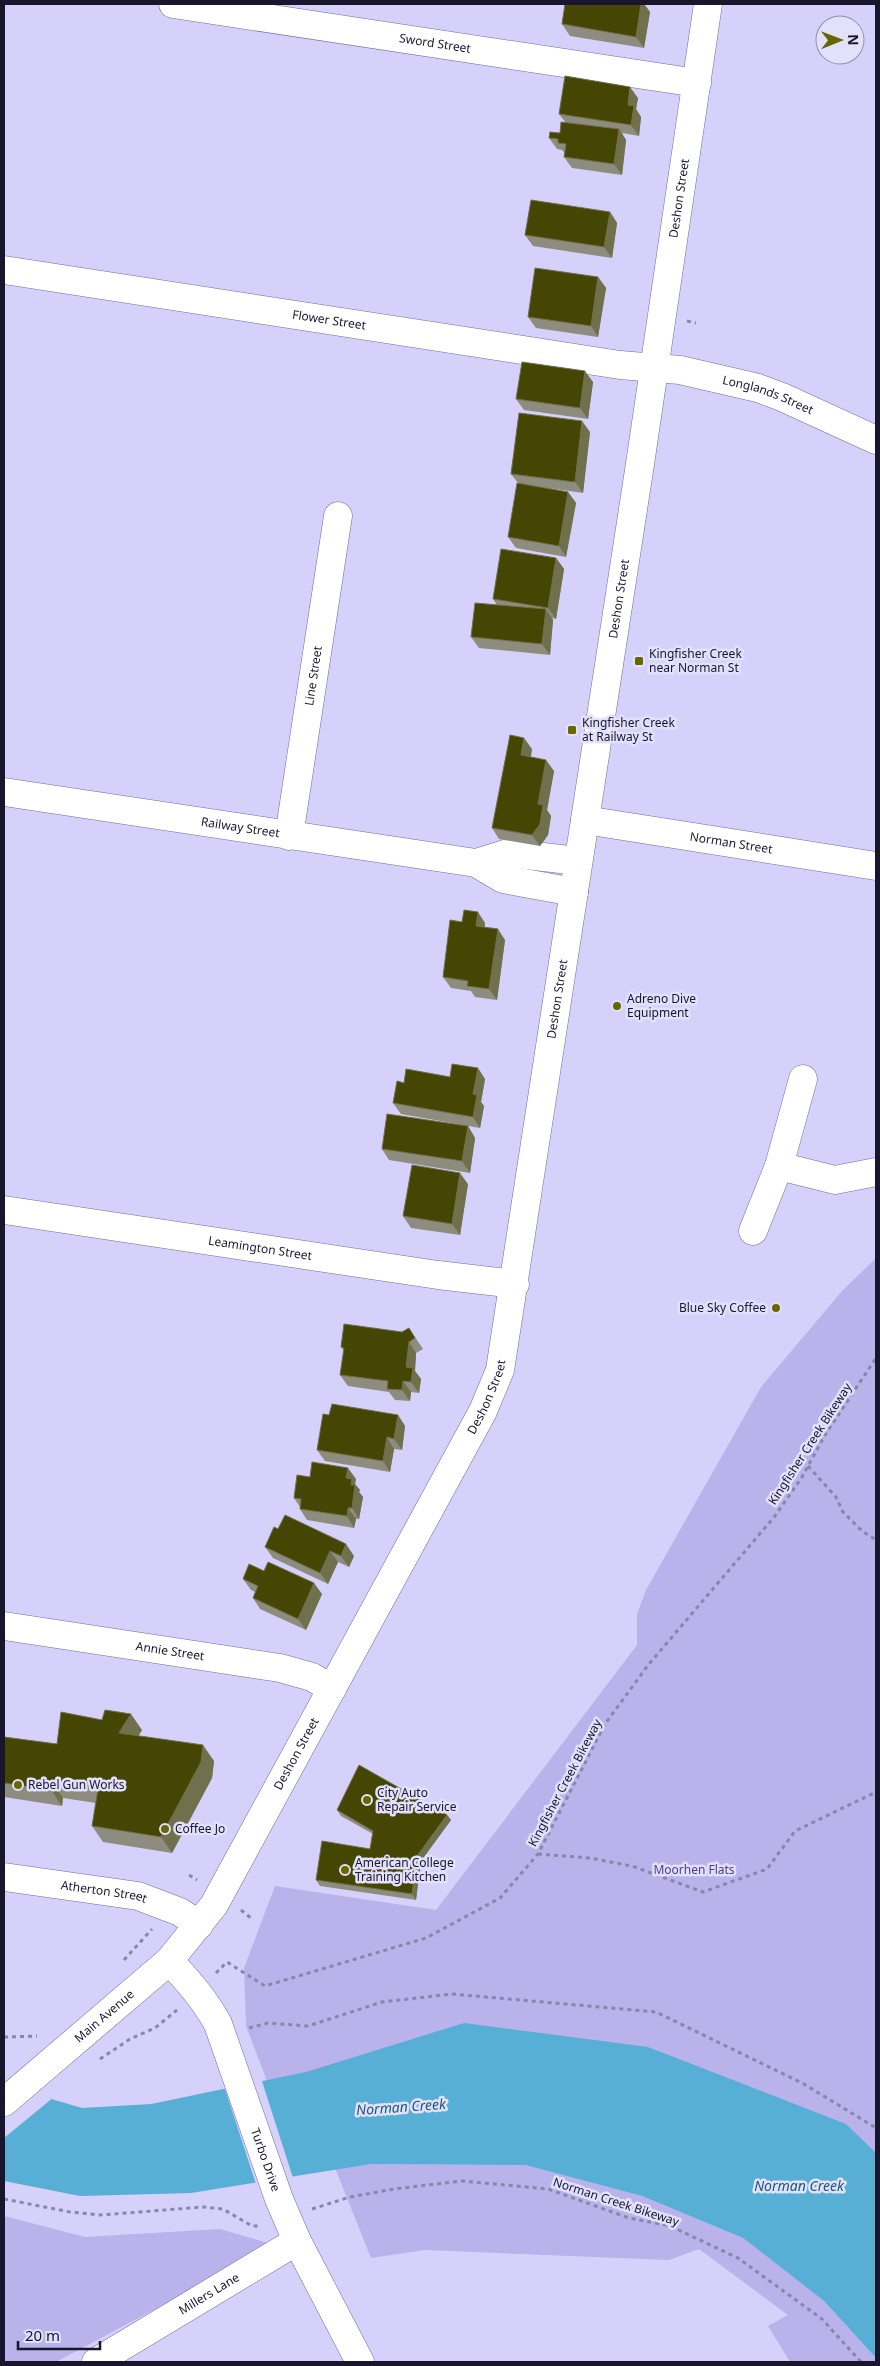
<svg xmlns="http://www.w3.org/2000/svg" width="880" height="2366" viewBox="0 0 880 2366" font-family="'Noto Sans',sans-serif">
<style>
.green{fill:#b9b2eb}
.water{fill:#58afd6}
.pier{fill:#d6d1fa}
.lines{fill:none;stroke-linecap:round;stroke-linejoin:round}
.minor-casing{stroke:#7268a5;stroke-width:29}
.path{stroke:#8b86a9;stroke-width:3;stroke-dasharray:4 4;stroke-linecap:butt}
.minor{stroke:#fff;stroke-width:28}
.wall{fill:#8e8c7e}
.shaded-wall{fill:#70704d}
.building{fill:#454603;stroke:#70704d}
.poi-dot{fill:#666701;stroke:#e3e0fc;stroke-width:2}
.labels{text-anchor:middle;stroke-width:5;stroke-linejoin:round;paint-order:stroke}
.street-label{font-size:12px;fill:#19152d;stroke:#e3e0fc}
.poi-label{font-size:12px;fill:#19152d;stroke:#e3e0fc;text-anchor:start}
.park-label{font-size:12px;fill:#4f3c8f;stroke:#e3e0fc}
.water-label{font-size:14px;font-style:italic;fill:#145974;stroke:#e3e0fc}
</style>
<rect width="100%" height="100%" fill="#d6d1fa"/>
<g class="green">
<polygon points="876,1258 876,2216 275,2102 246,2026 244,1968 275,1886 436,1910 637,1645 637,1614 646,1590 761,1387 842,1291"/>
<polygon points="371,2164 525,2165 642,2196 743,2238 824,2301 876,2358 876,2362 790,2362 768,2326 788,2315 699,2249 669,2260 425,2250 371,2258 335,2168"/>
<polygon points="4,2216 85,2237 220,2229 275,2245 56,2362 4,2362"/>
</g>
<polygon class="water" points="464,2023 648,2047 846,2124 876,2153 876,2358 824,2301 743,2238 642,2196 525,2165 371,2164 191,2193 80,2196 4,2181 4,2085 82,2108 151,2104 306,2072"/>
<g class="pier">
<polygon points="261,2078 293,2178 256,2184 224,2086"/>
<polygon points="4,2083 54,2097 4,2138"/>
</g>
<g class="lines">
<g class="minor-casing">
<g id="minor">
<path id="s1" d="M 173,4 L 697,83"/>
<path id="s2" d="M 4,270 L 620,365 L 680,370 L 758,388 L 782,397 L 876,440"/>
<path id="s3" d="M 4,792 L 476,863 L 503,879 L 574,892"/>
<path id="s4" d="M 585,820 L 876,866"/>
<path id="s5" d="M 289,836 L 338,516"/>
<polyline points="476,863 508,853 578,861"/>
<polyline points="803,1079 779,1166 835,1180 876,1172"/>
<path id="s6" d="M 4,1210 L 438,1275 L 515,1284"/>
<polyline points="753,1231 779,1166"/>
<path id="s7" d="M 4,1626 L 280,1668 L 312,1677 L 332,1689"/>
<path id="s8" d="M 4,1877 L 138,1896 L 180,1912 L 199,1925"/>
<path id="s9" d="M 169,1961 C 188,1980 205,2000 218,2024 L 279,2199 L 297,2241 L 360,2362"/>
<path id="s10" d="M 4,2102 L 169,1961 L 214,1905 L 483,1411 L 500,1370 L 640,464 L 708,4"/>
<path id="s11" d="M 96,2362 L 297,2241"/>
</g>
</g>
<g class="path">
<polyline points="687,321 696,323"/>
<polyline points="808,1466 836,1497 843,1512 862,1531 876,1540"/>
<polyline points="538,1854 590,1858 632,1866 703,1892 767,1869 795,1831 876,1792"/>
<polyline points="189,1875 197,1880"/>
<polyline points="241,1910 251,1918"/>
<polyline points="124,1960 152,1929"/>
<polyline points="216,1973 227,1962 265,1986 426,1938 500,1898 538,1854 605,1724 649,1664 775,1516 802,1477 825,1435 876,1358"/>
<polyline points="249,2028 268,2023 308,2026 382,2002 452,1994 656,2012 804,2084 876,2128"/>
<polyline points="4,2037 37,2036"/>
<polyline points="100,2059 130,2039 155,2028 177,2010"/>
<polyline points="4,2199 70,2212 101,2215 203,2207 223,2209 252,2226 261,2226"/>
<polyline points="312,2209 350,2197 394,2189 462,2181 548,2189 629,2218 670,2226 738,2258 822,2319 861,2362"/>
</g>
<use href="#minor" class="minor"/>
</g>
<g class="wall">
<polygon points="565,4 644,4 650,12 644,48 570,36 562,24"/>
<polygon points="638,98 636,109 641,117 639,136 622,133 626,140 622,175 572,168 564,157 565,153 562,150 557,149 549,138 560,133 566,123 559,114"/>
<polygon points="610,212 617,223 612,258 533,246 525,235"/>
<polygon points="598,277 606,288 598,337 536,328 528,317"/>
<polygon points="593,382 588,419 524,410 516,399"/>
<polygon points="590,432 583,493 549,488 568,492 576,503 566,557 516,548 508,537 518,483 511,474"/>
<polygon points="556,558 564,569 556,619 552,618 553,620 550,655 479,648 471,637 497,605 493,599"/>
<polygon points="532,749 531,757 554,771 547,810 551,816 548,835 540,846 499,839 492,828"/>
<polygon points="462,922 485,923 485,927 505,940 497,1000 475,997 471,991 451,988 443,977"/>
<polygon points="450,1077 485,1079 481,1102 484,1106 480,1128 401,1114 393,1103"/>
<polygon points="468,1126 475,1138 470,1173 389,1160 382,1149"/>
<polygon points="468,1184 460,1235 411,1228 403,1216"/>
<polygon points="409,1328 423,1349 416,1353 415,1371 421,1379 419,1393 411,1392 410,1401 395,1400 389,1392 348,1386 340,1375 344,1351 341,1347 402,1332"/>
<polygon points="329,1415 398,1415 405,1426 402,1450 394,1449 390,1472 325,1461 317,1450"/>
<polygon points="310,1477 356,1479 355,1484 360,1490 359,1492 363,1497 359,1519 356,1519 354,1528 307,1520 300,1509 300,1507 294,1498"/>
<polygon points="274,1527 354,1556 349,1567 338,1562 328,1584 273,1558 265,1547"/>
<polygon points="264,1571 322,1594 306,1630 260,1609 253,1598 255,1592 251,1590 243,1579"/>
<polygon points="142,1730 138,1736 214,1761 212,1778 172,1853 103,1842 92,1826 96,1803 63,1798 62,1806 4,1797 4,1737 57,1744"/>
<polygon points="337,1810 447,1815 451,1820 421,1861 416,1900 320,1886 316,1880 370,1849 373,1834 341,1816"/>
</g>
<g class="shaded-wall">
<polygon points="641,4 644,4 650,12 644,48 636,37"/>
<polygon points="630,87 638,98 636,109 641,117 639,136 631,125 628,105"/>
<polygon points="619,129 626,140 622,175 614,164"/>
<polygon points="610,212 617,223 612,258 604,247"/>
<polygon points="598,277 606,288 598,337 591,326"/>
<polygon points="585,371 593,382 588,419 580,408"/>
<polygon points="582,421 590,432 583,493 575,482"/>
<polygon points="568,492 576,503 566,557 559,546"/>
<polygon points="556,558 564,569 556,619 548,608"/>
<polygon points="546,609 553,620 550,655 542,644"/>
<polygon points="524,738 532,749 529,766 521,755"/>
<polygon points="546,760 554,771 547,810 551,816 548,835 540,846 532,835"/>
<polygon points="478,912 485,923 483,937 476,926"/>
<polygon points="498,929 505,940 497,1000 489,989"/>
<polygon points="478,1068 485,1079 481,1102 484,1106 480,1128 473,1117 473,1094"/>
<polygon points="468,1126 475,1138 470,1173 462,1161"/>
<polygon points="460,1173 468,1184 460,1235 452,1224"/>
<polygon points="409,1342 416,1353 415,1371 421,1379 419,1393 411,1382 406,1367"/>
<polygon points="403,1381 411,1392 410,1401 402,1390"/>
<polygon points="398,1415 405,1426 402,1450 394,1439"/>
<polygon points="387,1437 394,1449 390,1472 383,1461"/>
<polygon points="348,1468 356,1479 355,1484 360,1490 359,1492 363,1497 359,1519 352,1508 346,1478"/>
<polygon points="348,1508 356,1519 354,1528 347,1516"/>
<polygon points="346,1544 354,1556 349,1567 341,1556"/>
<polygon points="330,1551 338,1562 328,1584 320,1573"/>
<polygon points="314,1583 322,1594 306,1630 298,1619"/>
<polygon points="131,1714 142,1730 130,1749 119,1733"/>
<polygon points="203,1745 214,1761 212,1778 172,1853 161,1837"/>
<polygon points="52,1782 63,1798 62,1806 51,1790"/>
<polygon points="447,1815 451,1820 421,1861 416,1900 412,1894 417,1856"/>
</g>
<g class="building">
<polygon points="565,4 641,4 636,37 562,24"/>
<polygon points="565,76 630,87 628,105 634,106 631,125 559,114"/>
<polygon points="561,122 619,129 614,164 564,157 566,144 558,143 558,139 549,138 550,132 560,133"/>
<polygon points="531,200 610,212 604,247 525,235"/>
<polygon points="535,268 598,277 591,326 528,317"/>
<polygon points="522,362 585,371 580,408 516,399"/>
<polygon points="519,413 582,421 575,482 511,474"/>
<polygon points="517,483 568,492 559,546 508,537"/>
<polygon points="501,549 556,558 548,608 493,599"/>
<polygon points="475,603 546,609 542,644 471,637"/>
<polygon points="510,735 524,738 521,755 546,760 538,804 543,805 540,824 532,835 492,828"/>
<polygon points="464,910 478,912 476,926 498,929 489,989 467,986 468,981 443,977 450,920 462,922"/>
<polygon points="452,1064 478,1068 473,1094 477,1095 473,1117 393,1103 397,1081 404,1083 406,1069 450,1077"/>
<polygon points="387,1114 468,1126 462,1161 382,1149"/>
<polygon points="412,1165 460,1173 452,1224 403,1216"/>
<polygon points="344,1324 402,1332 409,1328 415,1338 409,1342 406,1367 413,1368 411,1382 403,1381 402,1390 387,1389 388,1381 340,1375 344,1348 341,1347"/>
<polygon points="332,1404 398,1415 394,1439 387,1437 383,1461 317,1450 323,1414 329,1415"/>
<polygon points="312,1462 348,1468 346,1478 352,1479 351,1485 355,1485 352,1508 348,1508 347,1516 300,1509 301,1499 294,1498 297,1475 310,1477"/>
<polygon points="285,1515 346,1544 341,1556 330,1551 320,1573 265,1547 274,1527 278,1529"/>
<polygon points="268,1562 314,1583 298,1619 253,1598 258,1586 243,1579 249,1564 264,1571"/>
<polygon points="105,1710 131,1714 119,1733 203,1745 201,1762 161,1837 92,1826 98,1789 52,1782 51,1790 4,1783 4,1737 57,1744 61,1712 102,1720"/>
<polygon points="359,1765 447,1815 417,1856 412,1894 316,1880 322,1841 370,1849 373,1831 337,1810"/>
</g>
<g class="poi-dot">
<rect x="634" y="656" width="10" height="10" rx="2.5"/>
<rect x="567" y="725" width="10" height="10" rx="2.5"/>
<circle cx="617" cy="1006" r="5"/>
<circle cx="776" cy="1308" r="5"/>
<circle cx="18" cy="1785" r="5"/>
<circle cx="367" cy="1800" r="5"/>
<circle cx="165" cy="1829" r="5"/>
<circle cx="345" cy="1870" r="5"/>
</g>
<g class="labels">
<g class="street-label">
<text dy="4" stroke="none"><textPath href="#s1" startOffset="265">Sword Street</textPath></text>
<text dy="4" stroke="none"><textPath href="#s10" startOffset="2081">Deshon Street</textPath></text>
<text dy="4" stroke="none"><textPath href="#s2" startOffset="329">Flower Street</textPath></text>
<text dy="4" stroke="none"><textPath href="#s2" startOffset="775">Longlands Street</textPath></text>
<text dy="4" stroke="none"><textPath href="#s10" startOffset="1676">Deshon Street</textPath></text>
<text dy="4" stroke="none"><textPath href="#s5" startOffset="162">Line Street</textPath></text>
<text dy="4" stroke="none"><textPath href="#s3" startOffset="239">Railway Street</textPath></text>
<text dy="4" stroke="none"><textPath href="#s4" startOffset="148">Norman Street</textPath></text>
<text dy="4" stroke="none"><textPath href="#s10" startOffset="1271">Deshon Street</textPath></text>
<text dy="4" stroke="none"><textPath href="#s6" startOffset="259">Leamington Street</textPath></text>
<text dy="4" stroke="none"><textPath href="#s10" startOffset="866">Deshon Street</textPath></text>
<text transform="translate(810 1444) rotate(-57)" y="4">Kingfisher Creek Bikeway</text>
<text dy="4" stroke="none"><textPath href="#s7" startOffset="168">Annie Street</textPath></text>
<text dy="4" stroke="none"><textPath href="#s10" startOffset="461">Deshon Street</textPath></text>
<text transform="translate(565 1783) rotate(-62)" y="4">Kingfisher Creek Bikeway</text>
<text dy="4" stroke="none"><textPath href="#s8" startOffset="101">Atherton Street</textPath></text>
<text dy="4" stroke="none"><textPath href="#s10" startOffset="132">Main Avenue</textPath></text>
<text dy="4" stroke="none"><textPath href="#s9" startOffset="224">Turbo Drive</textPath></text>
<text transform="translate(616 2202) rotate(18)" y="4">Norman Creek Bikeway</text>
<text dy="4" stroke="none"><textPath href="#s11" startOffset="132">Millers Lane</textPath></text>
</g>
<g class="poi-label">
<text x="649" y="658">Kingfisher Creek<tspan x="649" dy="14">near Norman St</tspan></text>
<text x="582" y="727">Kingfisher Creek<tspan x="582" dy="14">at Railway St</tspan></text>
<text x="627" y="1003">Adreno Dive<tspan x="627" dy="14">Equipment</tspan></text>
<text x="766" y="1312" text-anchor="end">Blue Sky Coffee</text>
<text x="28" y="1789">Rebel Gun Works</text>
<text x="377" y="1797">City Auto<tspan x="377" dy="14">Repair Service</tspan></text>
<text x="175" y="1833">Coffee Jo</text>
<text x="355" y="1867">American College<tspan x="355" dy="14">Training Kitchen</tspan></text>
</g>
<g class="park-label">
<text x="694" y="1874">Moorhen Flats</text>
</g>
<g class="water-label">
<text transform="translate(401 2107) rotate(-4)" y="5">Norman Creek</text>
<text x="799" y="2191">Norman Creek</text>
</g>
</g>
<rect width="880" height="2366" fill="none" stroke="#19152d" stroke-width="10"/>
<g transform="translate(840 40) rotate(89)"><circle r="24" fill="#e3e0fc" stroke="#928fa9"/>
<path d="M0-4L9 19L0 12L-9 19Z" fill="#666701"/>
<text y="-8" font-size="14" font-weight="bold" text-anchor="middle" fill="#19152d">N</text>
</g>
<path d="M18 2341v8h82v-8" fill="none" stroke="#19152d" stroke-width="2.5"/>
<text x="25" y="2341" font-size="15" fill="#19152d" stroke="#e3e0fc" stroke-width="4" paint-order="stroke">20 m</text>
</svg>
